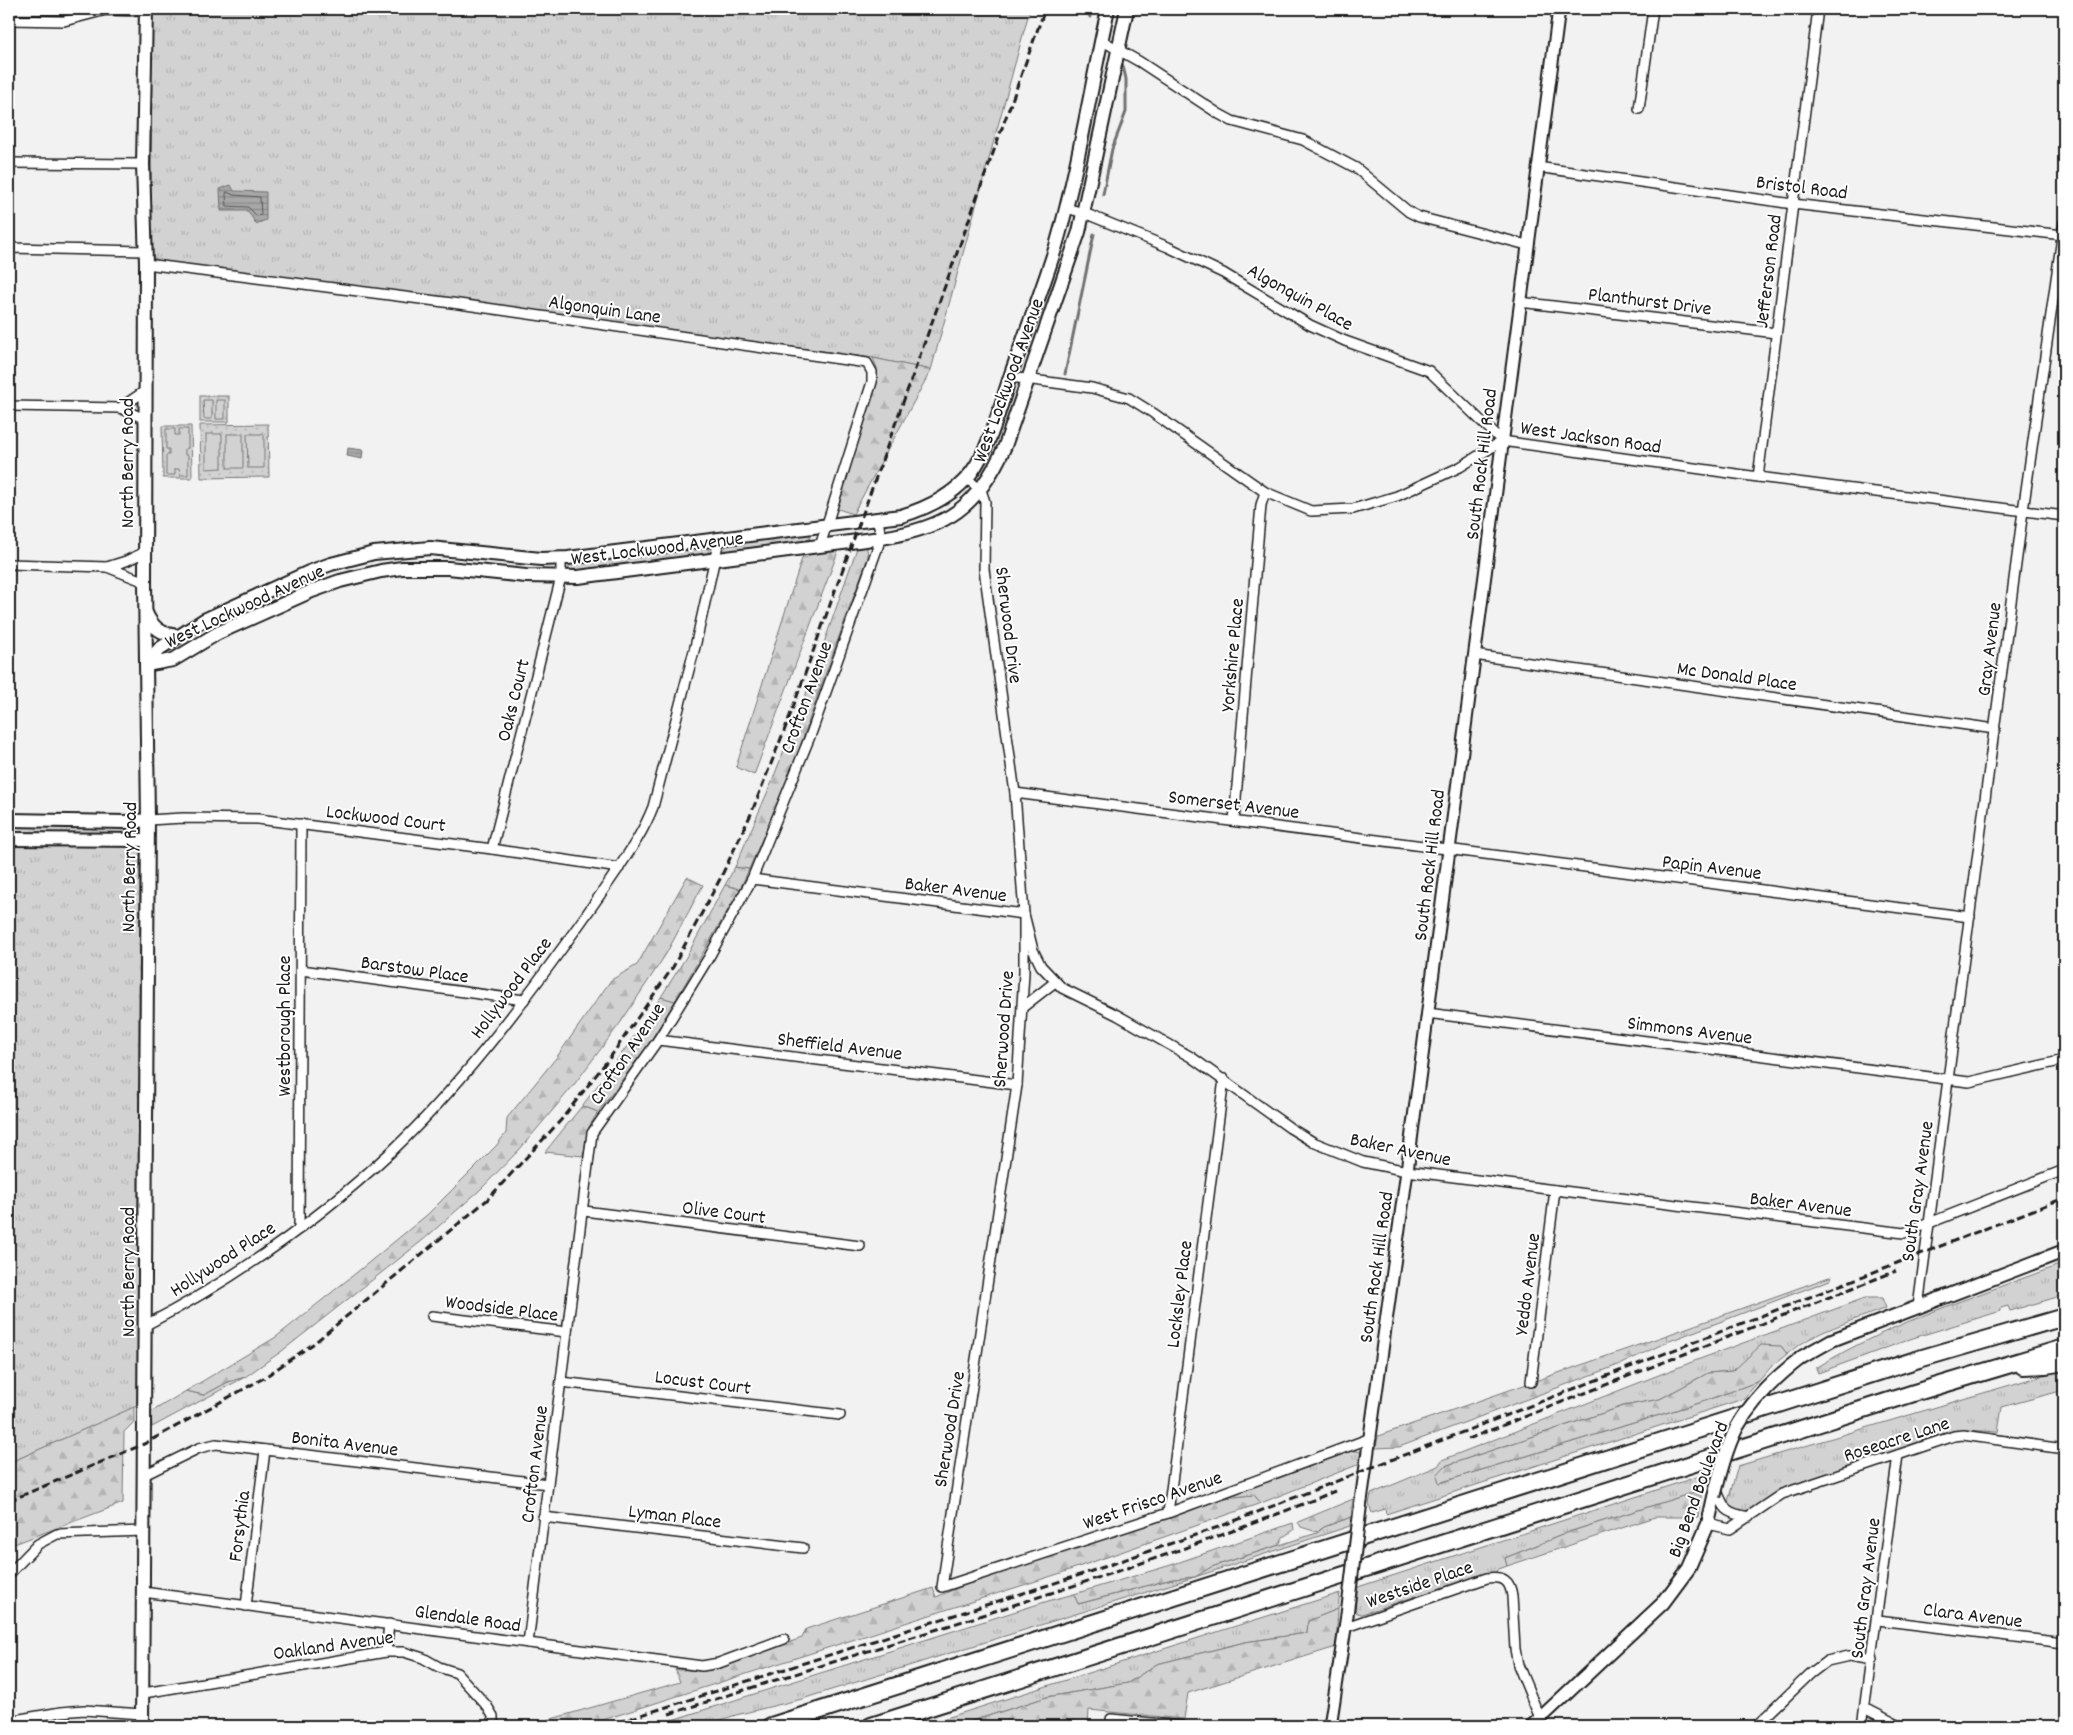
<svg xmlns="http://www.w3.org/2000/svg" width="2073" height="1735" viewBox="0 0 2073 1735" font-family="Dekko,sans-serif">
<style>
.grass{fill:url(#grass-tufts);stroke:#777}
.forest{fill:url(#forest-firs);stroke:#777}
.park{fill:url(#park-dots);stroke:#777}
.garden{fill:#d2d2d2;stroke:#777}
.water{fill:url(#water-rules);stroke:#707070}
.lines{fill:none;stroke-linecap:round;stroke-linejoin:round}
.shore{stroke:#545454;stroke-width:1}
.stream{stroke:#707070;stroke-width:3}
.minor-casing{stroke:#1c1c1c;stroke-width:12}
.tertiary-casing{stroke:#1c1c1c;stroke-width:15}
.secondary-casing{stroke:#1c1c1c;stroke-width:16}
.motorway-casing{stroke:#1c1c1c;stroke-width:20}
.minor{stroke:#fff;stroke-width:9}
.tertiary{stroke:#fff;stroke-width:11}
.secondary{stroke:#fff;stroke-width:12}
.motorway{stroke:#fff;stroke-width:16}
.rail{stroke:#1c1c1c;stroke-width:3;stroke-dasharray:8 4;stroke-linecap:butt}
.tertiary-bridge-casing{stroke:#1c1c1c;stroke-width:15;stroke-linecap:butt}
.secondary-bridge-casing{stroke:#1c1c1c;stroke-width:16;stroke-linecap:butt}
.tertiary-bridge{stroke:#fff;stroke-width:11}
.secondary-bridge{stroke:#fff;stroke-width:12}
.labels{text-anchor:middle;stroke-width:4;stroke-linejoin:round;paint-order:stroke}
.street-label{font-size:20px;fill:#1c1c1c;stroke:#fff}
</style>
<defs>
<pattern id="grass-tufts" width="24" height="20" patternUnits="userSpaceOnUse" patternTransform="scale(1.25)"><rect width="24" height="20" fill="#d2d2d2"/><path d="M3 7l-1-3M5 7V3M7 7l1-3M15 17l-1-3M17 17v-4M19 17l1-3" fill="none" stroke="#b4b4b4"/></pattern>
<pattern id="forest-firs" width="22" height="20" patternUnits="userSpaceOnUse" patternTransform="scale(1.25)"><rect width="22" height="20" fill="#d2d2d2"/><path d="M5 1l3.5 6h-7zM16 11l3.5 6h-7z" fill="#b4b4b4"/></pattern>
<pattern id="park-dots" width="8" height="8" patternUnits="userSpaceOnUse" patternTransform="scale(1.25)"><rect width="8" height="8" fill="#d2d2d2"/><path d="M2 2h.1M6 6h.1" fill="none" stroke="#b4b4b4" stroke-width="1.8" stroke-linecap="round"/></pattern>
<pattern id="water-rules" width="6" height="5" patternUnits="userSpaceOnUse" patternTransform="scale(1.25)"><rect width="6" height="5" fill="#a8a8a8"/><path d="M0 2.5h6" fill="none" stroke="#888"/></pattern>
</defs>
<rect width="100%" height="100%" fill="#f2f2f2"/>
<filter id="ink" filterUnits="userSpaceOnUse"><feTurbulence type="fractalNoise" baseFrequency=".02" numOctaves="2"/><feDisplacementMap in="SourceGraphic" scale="10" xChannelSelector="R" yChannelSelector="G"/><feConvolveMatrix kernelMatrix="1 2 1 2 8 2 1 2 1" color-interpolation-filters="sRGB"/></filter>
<g filter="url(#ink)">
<g class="grass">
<polygon points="152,9 1030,9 931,370 873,358 337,284 163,262 154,258 151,252"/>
<polygon points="806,534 810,535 810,538 805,542 729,552 724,549 727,545"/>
<polygon points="703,547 707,547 709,550 708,554 592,570 569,571 568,568 571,563"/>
<polygon points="861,547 867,548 868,557 821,686 809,686 857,548"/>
<polygon points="185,636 190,642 181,651 164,657 162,654"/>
<polygon points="9,824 130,828 131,831 127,834 9,834"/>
<polygon points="9,844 131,845 137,847 140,852 137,1406 9,1463"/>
<polygon points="735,867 749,869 740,889 725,885"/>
<polygon points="661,997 675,1001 648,1045 598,1112 582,1106 628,1045"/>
<path d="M 2064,1263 L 2064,1295 L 2010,1311 L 2008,1306 L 2001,1308 L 2001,1311 L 1913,1338 L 1818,1373 L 1816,1368 C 1892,1321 1981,1295 2064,1263 Z"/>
<polygon points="1832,1276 1830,1280 1667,1342 1667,1335"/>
<path d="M 1865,1298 L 1882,1298 L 1886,1308 C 1853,1321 1814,1331 1787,1354 L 1781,1346 L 1733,1371 L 1708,1373 L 1660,1399 L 1624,1406 L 1445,1466 L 1439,1483 L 1708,1400 L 1759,1381 L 1743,1399 L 1386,1514 L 1385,1509 L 1372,1513 L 1369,1504 L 1371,1494 L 1438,1466 L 1442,1460 L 1697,1360 Z"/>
<path d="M 2064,1369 L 2064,1390 L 2002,1407 L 1998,1432 L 1966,1430 L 1942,1434 L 1787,1488 C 1771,1495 1757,1508 1741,1512 L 1730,1507 L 1728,1501 L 1738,1466 Z"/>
<polygon points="245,1377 152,1427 151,1412 186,1391 204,1395 228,1382"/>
<polygon points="1351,1450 1361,1452 1363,1457 1357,1465 1261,1503 1254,1495 1225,1498"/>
<polygon points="1706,1474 1702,1490 1572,1531 1505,1558 1507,1566 1499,1569 1496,1572 1471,1578 1362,1614 1357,1613 1355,1609 1358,1587"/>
<polygon points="1351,1517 1350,1526 1195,1577 802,1699 736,1715 702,1726 653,1726 1048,1601 1074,1594 1079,1604 1172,1579 1195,1577 1211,1567 1317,1533 1324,1527"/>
<polygon points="1340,1593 1338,1609 1308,1621 1307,1633 1245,1642 1157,1664 1128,1683 1047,1697 957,1726 921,1726"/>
</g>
<g class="forest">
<polygon points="873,358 931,370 853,514 835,508 877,379 877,368"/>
<polygon points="839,549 754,775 736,767 804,552"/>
<polygon points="809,686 821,686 790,775 749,869 735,867 771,784"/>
<polygon points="687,877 703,885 666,954 621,1022 573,1086 520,1149 480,1190 423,1240 282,1351 245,1377 228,1382 204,1395 186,1391 276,1337 356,1273 428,1214 496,1146 506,1133 507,1118 556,1058 611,980 637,965"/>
<polygon points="725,885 740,889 675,1001 661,997 688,954"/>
<polygon points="582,1106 598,1112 589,1127 583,1156 545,1152"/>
<polygon points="1667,1335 1667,1342 1621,1364 1399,1447 1376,1448 1378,1436"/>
<polygon points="1761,1345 1781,1346 1787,1354 1771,1367 1759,1381 1708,1400 1439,1483 1437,1475 1445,1466 1624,1406 1660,1399 1708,1373 1733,1371"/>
<polygon points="134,1407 134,1422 124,1432 123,1503 9,1546 9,1463"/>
<polygon points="1702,1490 1698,1517 1655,1517 1507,1566 1505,1558 1572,1531"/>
<polygon points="1254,1495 1261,1503 1061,1573 584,1726 527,1726 680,1682 675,1669 699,1671 714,1668 802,1638 806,1629 933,1588 936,1597 965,1585 1225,1498"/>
<polygon points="1353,1499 1351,1517 1324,1527 1317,1532 1301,1527 1298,1522"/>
<polygon points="1293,1523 1294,1530 1283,1537 1279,1545 1211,1567 1195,1577 1172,1579 1078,1604 1074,1594 1171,1565"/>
<polygon points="1338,1609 1336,1647 1188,1693 1184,1719 1089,1710 1088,1725 1052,1723 1046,1726 957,1726 1047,1697 1128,1683 1157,1664 1245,1642 1307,1633 1308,1621"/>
</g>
<g class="park">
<rect x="200" y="396" width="29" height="26"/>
<polygon points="268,424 269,477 201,478 200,425"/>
<polygon points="162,426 191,426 192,478 163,478"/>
</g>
<g class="garden">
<polygon points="203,400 212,400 212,419 204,419"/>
<rect x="216" y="400" width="9" height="19"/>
<polygon points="166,429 175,429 175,435 179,435 179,429 188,429 188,448 185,449 185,455 188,455 188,475 180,475 179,469 175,469 175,475 166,475 166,455 169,455 169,449 166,449"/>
<polygon points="206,434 222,434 222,468 206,469"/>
<rect x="227" y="434" width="16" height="34"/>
<polygon points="247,434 264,434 264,468 248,468"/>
</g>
<g class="water">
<polygon points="231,185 234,191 266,192 266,220 256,224 248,211 221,211 220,189"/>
<polygon points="348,448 363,450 362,459 347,456"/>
</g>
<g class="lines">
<polygon class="shore" points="227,192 234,195 260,197 261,215 257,216 248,207 227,206 226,195"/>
<g class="stream">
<polyline points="1087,9 1090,17"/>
<polyline points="1103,194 1112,149 1126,112 1126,79 1123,66"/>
<polyline points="1065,374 1094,234"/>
</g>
<g class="minor-casing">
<g id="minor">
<polyline points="9,20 64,21 106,10 146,11"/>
<polyline points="1101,40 1140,62 1219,114 1232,121 1303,140 1356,168 1409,212 1419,217 1527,245"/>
<polyline points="1639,109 1653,9"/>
<polyline points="9,163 143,164"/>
<polyline points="1537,167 1793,204 2063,235"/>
<polyline points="1066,208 1084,213 1168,247 1223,273 1310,325 1345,341 1429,371 1502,441"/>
<polyline points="9,248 145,251"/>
<polyline points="146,264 452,303 867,363 872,372 872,382 820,546"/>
<polyline points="1520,302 1776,333"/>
<polyline points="1010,377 1092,388 1129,398 1153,413 1265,492 1311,511 1353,509 1397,496 1460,467 1502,441 1758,477 2064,516"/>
<polyline points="145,391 120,408 145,419"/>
<polyline points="9,406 120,408"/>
<polyline points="1758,477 1818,9"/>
<polyline points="966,478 981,490 985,502 984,569 1015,793 1024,914 1024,973 1017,1085 942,1587 1168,1513 1371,1438"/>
<polyline points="9,564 107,567"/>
<polyline points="145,582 107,567 126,561 145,552"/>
<polyline points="1474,655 1995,729"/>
<polyline points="1015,793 1970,917"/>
<polyline points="148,820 183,818 258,819 492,849 619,868"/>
<polyline points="1234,821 1261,505 1265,492"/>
<polyline points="492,849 561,577 561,559"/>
<polyline points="752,879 1024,914 1033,950 1041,966 1062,988 1117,1015 1191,1057 1290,1128 1313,1142 1363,1162 1407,1171 1555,1190 1904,1233 2064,1170"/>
<polyline points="301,970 524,1000"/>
<polyline points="1023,1007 1055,982"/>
<polyline points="1427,1013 1969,1082 2064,1060"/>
<polyline points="658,1040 1017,1085"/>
<polyline points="584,1211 860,1246"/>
<polyline points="299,1229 301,824"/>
<polyline points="1918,1307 2023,511 2064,223"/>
<polyline points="432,1316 567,1332"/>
<path d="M 146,1325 C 235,1279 318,1220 392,1151 C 457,1089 513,1016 566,943 C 584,918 601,894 618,869 C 632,848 644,830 653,807 L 695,647 L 719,540"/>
<polyline points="561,1382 840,1415"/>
<polyline points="1531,1382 1555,1190"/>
<polyline points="144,1475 199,1448 216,1444 548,1484"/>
<path d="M 1716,1488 C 1724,1509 1725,1513 1749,1517"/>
<polyline points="1168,1513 1224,1079"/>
<polyline points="543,1517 803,1548"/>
<polyline points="1708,1524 1730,1529 1782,1494 1954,1436 1963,1435 2064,1449"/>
<polyline points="9,1574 38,1544 57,1534 144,1531"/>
<polyline points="143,1592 702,1666 719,1663 784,1639"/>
<polyline points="246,1606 265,1450"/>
<polyline points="1878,1620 2064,1643"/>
<path d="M 1346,1627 L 1487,1578 C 1503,1576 1510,1580 1512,1596 L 1515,1649 L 1518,1665 L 1540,1718"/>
<polyline points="528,1643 592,1133 658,1040 709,957 752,879 811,734 881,538 878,520"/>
<polyline points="386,1652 389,1624"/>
<polyline points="144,1693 386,1652 404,1652 423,1658 439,1667 457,1673 487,1706 493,1716 493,1726"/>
<polyline points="1865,1708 1900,1726"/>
<polyline points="1111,1719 1182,1726"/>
<polyline points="9,1721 61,1712 84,1710 142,1714"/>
<polyline points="1756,1726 1810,1674 1827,1661 1849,1656 1872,1660"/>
<polyline points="1862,1726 1898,1455"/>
</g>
</g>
<g class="tertiary-casing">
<g id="tertiary">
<polyline points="1361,1501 1407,1171 1559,9"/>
<polyline points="1330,1726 1347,1615"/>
</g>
</g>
<g class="secondary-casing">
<g id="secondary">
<path d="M 146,613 C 153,629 162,634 178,636"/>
<path d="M 146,665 L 173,660 L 218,633 L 312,591 L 340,581 L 381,571 L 402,568 L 448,568 L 526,576 L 578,577 L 881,538 C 947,528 978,507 1005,446 L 1079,232 L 1127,9"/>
<path d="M 146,665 L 159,649 L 204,620 L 309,572 L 331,564 L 374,553 L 430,548 L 541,559 L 568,558 L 901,516 C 928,508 953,496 971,473 C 991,446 1001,403 1012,371 C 1027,329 1043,288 1056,246 C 1078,170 1091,86 1108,9"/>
<polyline points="9,820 125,822 148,820"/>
<polyline points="9,839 147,840"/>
<polyline points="1802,1357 1832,1340 2064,1251"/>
<polyline points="142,1726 148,820 145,582 146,264 143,164 146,9"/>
<polyline points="1532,1726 1663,1603 1689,1568 1708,1524 1714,1497"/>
</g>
</g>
<g class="motorway-casing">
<g id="motorway">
<polyline points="2023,1366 2046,1365 2064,1362"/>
<polyline points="771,1726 1919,1359 2064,1317"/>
<polyline points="871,1726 1914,1393 2064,1348"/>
</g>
</g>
<use href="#minor" class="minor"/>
<use href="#tertiary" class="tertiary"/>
<use href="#secondary" class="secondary"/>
<use href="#motorway" class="motorway"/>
<g class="rail">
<polyline points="1468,1439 1896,1271"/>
<polyline points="9,1501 144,1444 262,1379 313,1344 487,1200 561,1120 611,1056 673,967 720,879 751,814 788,721 1045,9"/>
<path d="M 669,1714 C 772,1681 875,1649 979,1616 C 1099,1578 1219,1539 1335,1491"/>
<polyline points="607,1726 1086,1573 1224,1525 2064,1198"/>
</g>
<g class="tertiary-bridge-casing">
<polyline id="tertiary-bridge" points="1347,1615 1361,1501"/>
</g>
<g class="secondary-bridge-casing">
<path id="secondary-bridge" d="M 1714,1497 C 1720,1473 1726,1449 1737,1427 C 1753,1399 1777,1376 1802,1357"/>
</g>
<use href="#tertiary-bridge" class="tertiary-bridge"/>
<use href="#secondary-bridge" class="secondary-bridge"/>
</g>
</g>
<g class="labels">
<g class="street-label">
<text transform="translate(1802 186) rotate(7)" y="7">Bristol Road</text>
<text transform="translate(1767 271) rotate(-83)" y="7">Jefferson Road</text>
<text transform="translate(1301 296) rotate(29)" y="7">Algonquin Place</text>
<text transform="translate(1650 300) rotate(7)" y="7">Planthurst Drive</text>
<text transform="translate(605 308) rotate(8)" y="7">Algonquin Lane</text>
<text transform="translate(1007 380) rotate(-70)" y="7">West Lockwood Avenue</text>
<text transform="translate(1591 436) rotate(8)" y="7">West Jackson Road</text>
<text transform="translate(126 463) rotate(-90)" y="7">North Berry Road</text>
<text transform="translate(1480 464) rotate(-83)" y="7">South Rock Hill Road</text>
<text transform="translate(657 547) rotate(-7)" y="7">West Lockwood Avenue</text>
<text transform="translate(244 605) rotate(-25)" y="7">West Lockwood Avenue</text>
<text transform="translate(1010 625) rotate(83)" y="7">Sherwood Drive</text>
<text transform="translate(1988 649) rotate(-83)" y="7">Gray Avenue</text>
<text transform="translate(1231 655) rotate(-85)" y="7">Yorkshire Place</text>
<text transform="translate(1737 675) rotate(8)" y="7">Mc Donald Place</text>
<text transform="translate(805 697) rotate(-70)" y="7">Crofton Avenue</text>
<text transform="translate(512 700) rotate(-76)" y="7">Oaks Court</text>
<text transform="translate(1234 803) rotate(7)" y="7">Somerset Avenue</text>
<text transform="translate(386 817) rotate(7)" y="7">Lockwood Court</text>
<text transform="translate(1428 865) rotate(-83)" y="7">South Rock Hill Road</text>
<text transform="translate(1712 866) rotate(7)" y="7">Papin Avenue</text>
<text transform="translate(128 867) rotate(-89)" y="7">North Berry Road</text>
<text transform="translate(956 888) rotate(7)" y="7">Baker Avenue</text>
<text transform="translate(415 968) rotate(8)" y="7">Barstow Place</text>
<text transform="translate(510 987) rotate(-53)" y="7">Hollywood Place</text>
<text transform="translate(283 1026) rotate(-90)" y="7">Westborough Place</text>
<text transform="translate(1002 1029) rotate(-86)" y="7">Sherwood Drive</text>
<text transform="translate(1690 1029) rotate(7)" y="7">Simmons Avenue</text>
<text transform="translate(840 1045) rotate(7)" y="7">Sheffield Avenue</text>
<text transform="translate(626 1053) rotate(-56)" y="7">Crofton Avenue</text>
<text transform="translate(1401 1148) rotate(12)" y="7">Baker Avenue</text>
<text transform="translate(1916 1191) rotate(-82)" y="7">South Gray Avenue</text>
<text transform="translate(1801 1203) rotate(7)" y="7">Baker Avenue</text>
<text transform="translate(724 1211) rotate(7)" y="7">Olive Court</text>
<text transform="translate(222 1258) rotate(-33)" y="7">Hollywood Place</text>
<text transform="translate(1375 1267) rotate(-82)" y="7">South Rock Hill Road</text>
<text transform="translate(127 1272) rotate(-90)" y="7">North Berry Road</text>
<text transform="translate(1526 1284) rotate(-83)" y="7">Yeddo Avenue</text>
<text transform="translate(1178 1294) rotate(-83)" y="7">Locksley Place</text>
<text transform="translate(502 1307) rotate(7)" y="7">Woodside Place</text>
<text transform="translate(703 1381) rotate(7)" y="7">Locust Court</text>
<text transform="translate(948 1429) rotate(-81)" y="7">Sherwood Drive</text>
<text transform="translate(1896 1438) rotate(-18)" y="7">Roseacre Lane</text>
<text transform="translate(345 1442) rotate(7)" y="7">Bonita Avenue</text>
<text transform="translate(533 1464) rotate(-83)" y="7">Crofton Avenue</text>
<text transform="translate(1697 1489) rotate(-70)" y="7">Big Bend Boulevard</text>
<text transform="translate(1152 1499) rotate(-19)" y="7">West Frisco Avenue</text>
<text transform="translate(675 1515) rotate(7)" y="7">Lyman Place</text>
<text transform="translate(238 1526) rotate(-83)" y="7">Forsythia</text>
<text transform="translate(1419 1583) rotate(-19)" y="7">Westside Place</text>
<text transform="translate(1864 1588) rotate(-83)" y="7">South Gray Avenue</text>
<text transform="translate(1973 1614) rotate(7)" y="7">Clara Avenue</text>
<text transform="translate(468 1617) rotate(8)" y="7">Glendale Road</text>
<text transform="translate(333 1644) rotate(-8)" y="7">Oakland Avenue</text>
</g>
</g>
<rect width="2073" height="1735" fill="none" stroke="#fff" stroke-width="30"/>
<rect x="15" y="15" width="2043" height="1705" fill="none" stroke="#1c1c1c" stroke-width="2" filter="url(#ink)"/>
</svg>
